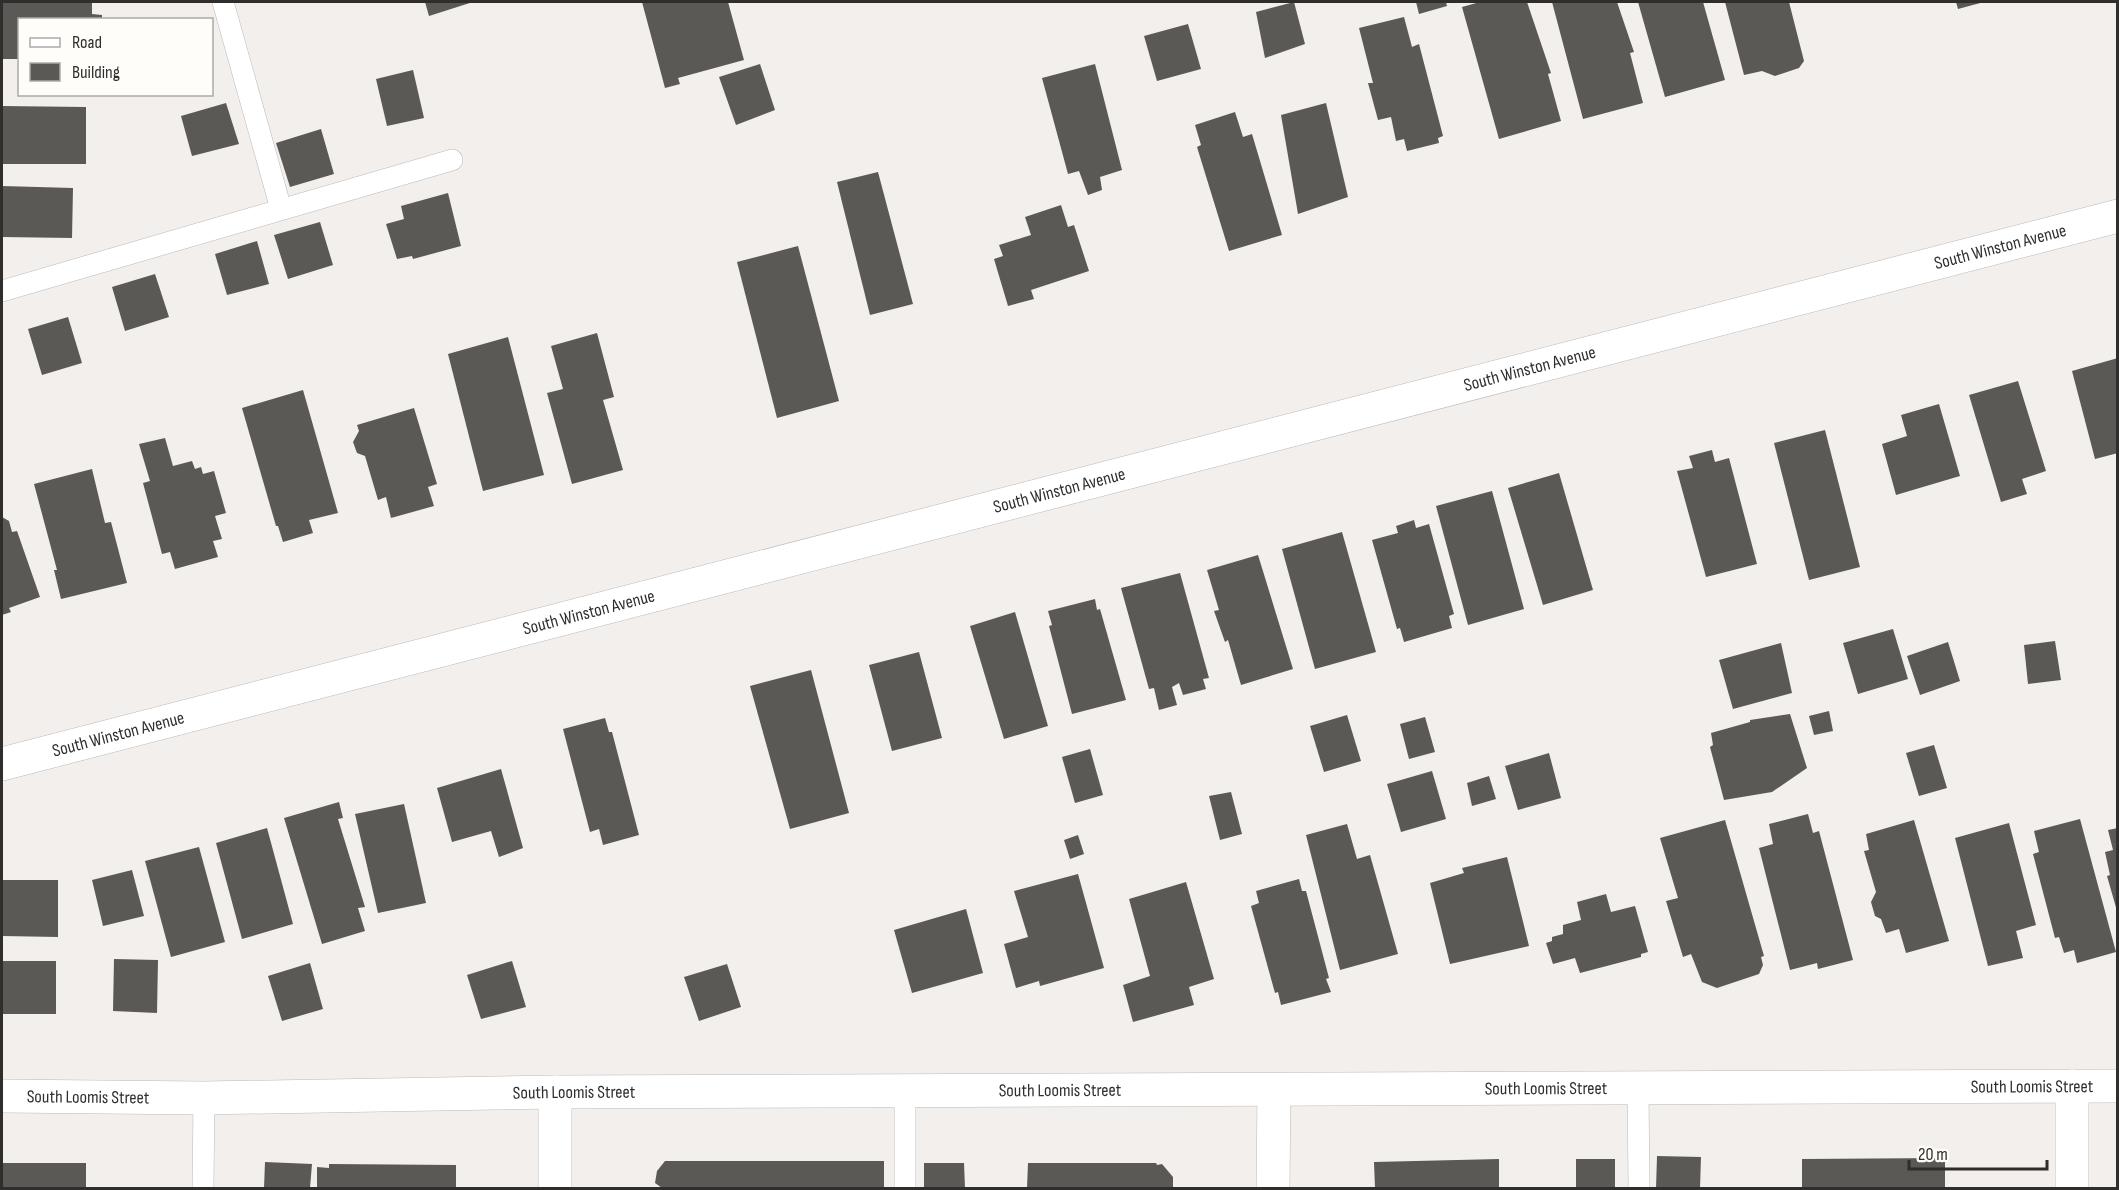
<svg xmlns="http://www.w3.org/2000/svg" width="2119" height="1190" viewBox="0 0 2119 1190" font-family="'Sofia Sans Condensed',sans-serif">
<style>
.building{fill:#5b5956}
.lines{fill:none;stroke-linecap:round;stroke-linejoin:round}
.lane-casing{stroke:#bcbab8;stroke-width:22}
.street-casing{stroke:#bcbab8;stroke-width:34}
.lane{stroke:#fff;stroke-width:21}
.street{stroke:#fff;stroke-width:33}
.labels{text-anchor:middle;stroke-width:6;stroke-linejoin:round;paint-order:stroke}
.street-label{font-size:18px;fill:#2f2e2d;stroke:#fffdfa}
</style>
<rect width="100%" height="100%" fill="#f2efed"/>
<g class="building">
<polygon points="2,2 92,2 92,14 102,15 102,20 20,20 20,59 2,59"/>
<polygon points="425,2 473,2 429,16"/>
<polygon points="642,2 728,2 744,60 678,78 680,84 665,88"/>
<polygon points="1294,2 1305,44 1265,58 1256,12"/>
<polygon points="1416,2 1446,2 1447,6 1419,14"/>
<polygon points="1480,2 1527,2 1551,73 1548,74 1561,121 1499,139 1462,7"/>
<polygon points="1552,2 1617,2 1634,52 1630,53 1643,103 1583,119"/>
<polygon points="1638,2 1703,2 1725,80 1665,97"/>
<polygon points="1725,2 1789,2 1804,61 1799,68 1775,76 1762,71 1744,75"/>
<polygon points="1956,2 1984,2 1958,9"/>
<polygon points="1404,17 1412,47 1419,44 1443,136 1438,138 1439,143 1407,151 1404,139 1396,141 1391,117 1378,120 1368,83 1373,83 1359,28"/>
<polygon points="1188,24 1201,69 1157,81 1144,36"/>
<polygon points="760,64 775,110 736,125 719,77"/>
<polygon points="1095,64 1122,170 1100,177 1102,190 1088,195 1079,171 1068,174 1042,78"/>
<polygon points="413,70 424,118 387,126 376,79"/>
<polygon points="226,103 239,144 192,156 181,116"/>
<polygon points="1326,103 1348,197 1298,214 1281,115"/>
<polygon points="2,106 86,107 86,164 2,164"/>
<polygon points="1235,112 1243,137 1252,134 1282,235 1229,251 1197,147 1201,145 1195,125"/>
<polygon points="321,129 334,174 290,187 276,143"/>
<polygon points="878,172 913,304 870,315 837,182"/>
<polygon points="2,186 73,188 72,238 2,237"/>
<polygon points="448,193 461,246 413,259 412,256 397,259 386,224 404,219 401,206"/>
<polygon points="1061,205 1068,227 1074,225 1089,271 1031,290 1034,299 1008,306 994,259 1003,256 999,245 1031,235 1025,217"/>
<polygon points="320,222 333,265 288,279 274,235"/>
<polygon points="257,241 269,284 227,295 215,254"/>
<polygon points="798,246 839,401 777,418 737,262"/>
<polygon points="155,274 169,317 125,331 112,287"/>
<polygon points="68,317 82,363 42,375 28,329"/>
<polygon points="597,333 614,397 603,400 623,470 572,484 547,393 563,389 551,346"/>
<polygon points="508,337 544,475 483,491 448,354"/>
<polygon points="2118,358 2118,453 2095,459 2072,371"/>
<polygon points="2018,381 2046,471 2022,479 2027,494 2001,502 1969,395"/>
<polygon points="303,390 338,513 309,520 313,533 283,542 278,526 276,526 242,408"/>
<polygon points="1939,404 1960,476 1896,495 1882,444 1907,436 1901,415"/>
<polygon points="414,408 437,484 428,487 434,506 391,518 386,497 378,500 365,456 357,453 353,442 359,431 357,425"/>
<polygon points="1825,430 1860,567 1809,580 1774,443"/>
<polygon points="165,438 173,466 192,461 195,469 201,467 203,474 214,471 226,513 215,516 222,539 213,541 218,557 175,569 170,552 162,554 143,483 150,481 139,444"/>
<polygon points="1712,450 1715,462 1729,458 1757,564 1706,577 1677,471 1693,468 1689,456"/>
<polygon points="92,469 105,523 111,522 127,583 61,599 54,570 57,570 34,484"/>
<polygon points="1559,473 1593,590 1543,605 1508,488"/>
<polygon points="1492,491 1524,609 1468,625 1436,506"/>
<polygon points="2,517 9,521 12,532 17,531 40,597 9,608 11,612 2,615"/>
<polygon points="1414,520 1416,528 1429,524 1454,614 1449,616 1452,628 1404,642 1400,628 1397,629 1372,540 1398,533 1396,526"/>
<polygon points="1342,532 1376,652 1315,669 1282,549"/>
<polygon points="1258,555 1293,669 1241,685 1228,640 1225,642 1214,611 1219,610 1207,570"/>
<polygon points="1180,573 1209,678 1203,679 1206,689 1183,695 1179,683 1172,687 1177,705 1159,710 1154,688 1149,689 1121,588"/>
<polygon points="1095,599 1097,610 1100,609 1126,700 1072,714 1049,626 1052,625 1048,611"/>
<polygon points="1015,612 1048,726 1004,739 970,626"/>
<polygon points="1893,629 1908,679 1858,694 1843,643"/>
<polygon points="2055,641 2061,680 2028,684 2024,645"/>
<polygon points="1948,642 1960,681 1920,695 1907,656"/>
<polygon points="1781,643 1792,693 1733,709 1719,660"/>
<polygon points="919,652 942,738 892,751 869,665"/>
<polygon points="811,670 849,813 790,829 750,686"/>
<polygon points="1829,711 1833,731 1814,735 1809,716"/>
<polygon points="1790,714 1807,768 1772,792 1724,800 1710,747 1713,745 1711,733 1750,722 1750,720"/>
<polygon points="1347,715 1361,761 1324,772 1310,726"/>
<polygon points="1425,717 1435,752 1409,759 1400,724"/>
<polygon points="605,718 609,732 612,732 639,835 603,845 599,829 590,832 563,729"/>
<polygon points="1934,745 1947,788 1919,796 1906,753"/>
<polygon points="1090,749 1103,795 1075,803 1062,757"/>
<polygon points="1549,753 1561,798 1518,810 1505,766"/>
<polygon points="501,769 523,848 499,857 491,831 452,842 437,788"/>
<polygon points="1432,771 1446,819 1401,832 1387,784"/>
<polygon points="1489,776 1496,799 1472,806 1467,783"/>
<polygon points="1231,792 1242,834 1220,840 1209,796"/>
<polygon points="339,802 343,818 338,819 365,907 358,908 365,931 322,944 284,818"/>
<polygon points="404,804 426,903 378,913 355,814"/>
<polygon points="1808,814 1813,833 1819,831 1853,960 1818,969 1817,963 1790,970 1759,848 1773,844 1769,824"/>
<polygon points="2080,819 2116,952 2077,963 2074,950 2064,953 2059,937 2055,938 2033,854 2039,852 2034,831"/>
<polygon points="1725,820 1764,956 1761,957 1763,965 1759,974 1717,988 1702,982 1691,954 1683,957 1666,901 1678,898 1660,838"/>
<polygon points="1914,820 1949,941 1906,953 1899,929 1886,933 1881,919 1875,916 1871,902 1876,892 1864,851 1869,850 1866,834"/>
<polygon points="2009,823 2036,925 2016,931 2023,958 1988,966 1955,838"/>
<polygon points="1347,824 1357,859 1370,855 1398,954 1340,970 1306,835"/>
<polygon points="267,828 293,924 242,939 216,843"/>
<polygon points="2118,828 2118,911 2117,911 2107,876 2110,875 2105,852 2113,850 2108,830"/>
<polygon points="1078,835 1084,854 1070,859 1064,840"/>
<polygon points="199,847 225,942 171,957 145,861"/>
<polygon points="1507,857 1529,946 1450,964 1430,883 1464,873 1462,868"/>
<polygon points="132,870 144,916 103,926 92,880"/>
<polygon points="1078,874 1104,968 1040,986 1039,981 1016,988 1004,944 1028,937 1014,891"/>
<polygon points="1299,879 1302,891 1306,891 1329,978 1326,979 1331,992 1281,1005 1278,992 1275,993 1251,906 1259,903 1256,891"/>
<polygon points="2,880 58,880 58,937 2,936"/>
<polygon points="1186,882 1214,979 1189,987 1194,1005 1133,1022 1123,985 1150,976 1129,899"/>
<polygon points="1606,894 1611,912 1635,906 1648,952 1641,954 1641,957 1580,973 1575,958 1553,964 1546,943 1552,941 1552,937 1563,934 1563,925 1581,920 1577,902"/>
<polygon points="966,909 983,973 912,993 894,930"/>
<polygon points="114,959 158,960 157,1013 113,1011"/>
<rect x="2" y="961" width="54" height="53"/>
<polygon points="512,961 526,1007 481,1019 467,975"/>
<polygon points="310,963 323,1009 282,1021 268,976"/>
<polygon points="727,964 741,1007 699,1021 684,977"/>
<polygon points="1657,1156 1701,1157 1700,1188 1656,1188"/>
<polygon points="1945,1158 1945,1188 1802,1188 1802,1159"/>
<polygon points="1499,1159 1499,1188 1375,1188 1374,1162"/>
<rect x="1576" y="1159" width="39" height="29"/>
<polygon points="665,1161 884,1161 884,1188 662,1188 655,1183 657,1171"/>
<polygon points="265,1162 312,1164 310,1188 264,1188"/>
<rect x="2" y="1163" width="84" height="25"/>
<polygon points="924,1163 964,1163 965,1188 924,1188"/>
<polygon points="1028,1163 1156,1163 1157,1165 1162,1164 1173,1177 1173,1188 1027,1188"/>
<polygon points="329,1164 456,1165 456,1188 317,1188 317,1167 329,1168"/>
</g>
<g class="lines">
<g class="lane-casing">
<g id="lane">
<polyline points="223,2 281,209"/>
<polyline points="2,291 452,160"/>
<polyline points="1638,1088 1639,1188"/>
<polyline points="203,1188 204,1098"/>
<polyline points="905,1188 905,1092"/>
</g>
</g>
<g class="street-casing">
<g id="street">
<path id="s1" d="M 2,764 L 2118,216"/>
<path id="s2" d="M 2,1096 L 204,1098 L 555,1092 L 2118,1086"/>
<polyline points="555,1188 555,1092"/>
<polyline points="1273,1188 1274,1090"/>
<polyline points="2072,1188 2072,1086"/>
</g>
</g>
<use href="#lane" class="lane"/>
<use href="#street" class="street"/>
</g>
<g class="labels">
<g class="street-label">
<text dy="6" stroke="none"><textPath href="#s1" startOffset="2064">South Winston Avenue</textPath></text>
<text dy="6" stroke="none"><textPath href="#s1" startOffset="1578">South Winston Avenue</textPath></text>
<text dy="6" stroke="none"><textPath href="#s1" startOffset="1092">South Winston Avenue</textPath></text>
<text dy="6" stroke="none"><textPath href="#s1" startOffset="606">South Winston Avenue</textPath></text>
<text dy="6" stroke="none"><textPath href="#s1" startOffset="120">South Winston Avenue</textPath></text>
<text dy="6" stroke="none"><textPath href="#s2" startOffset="2030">South Loomis Street</textPath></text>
<text dy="6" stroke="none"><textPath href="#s2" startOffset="1544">South Loomis Street</textPath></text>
<text dy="6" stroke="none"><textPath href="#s2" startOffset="1058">South Loomis Street</textPath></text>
<text dy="6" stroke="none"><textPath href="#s2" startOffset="572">South Loomis Street</textPath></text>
<text dy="6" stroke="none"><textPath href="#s2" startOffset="86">South Loomis Street</textPath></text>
</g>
</g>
<rect width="2119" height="1190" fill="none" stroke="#2f2e2d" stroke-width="6"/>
<rect x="18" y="18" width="195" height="78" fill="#fffdfa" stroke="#acaaa8" stroke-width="1.5"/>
<rect x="30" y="38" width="30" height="9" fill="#ffffff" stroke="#acaaa8" stroke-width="1.5"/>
<text x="72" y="48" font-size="18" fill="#2f2e2d">Road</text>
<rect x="30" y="63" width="30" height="18" fill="#5b5956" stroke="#acaaa8" stroke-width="1.5"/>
<text x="72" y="78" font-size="18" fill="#2f2e2d">Building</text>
<path d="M1909 1160v9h138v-9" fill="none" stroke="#2f2e2d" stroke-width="3"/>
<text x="1918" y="1160" font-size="18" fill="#2f2e2d" stroke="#fffdfa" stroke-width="4.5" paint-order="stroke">20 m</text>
</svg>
